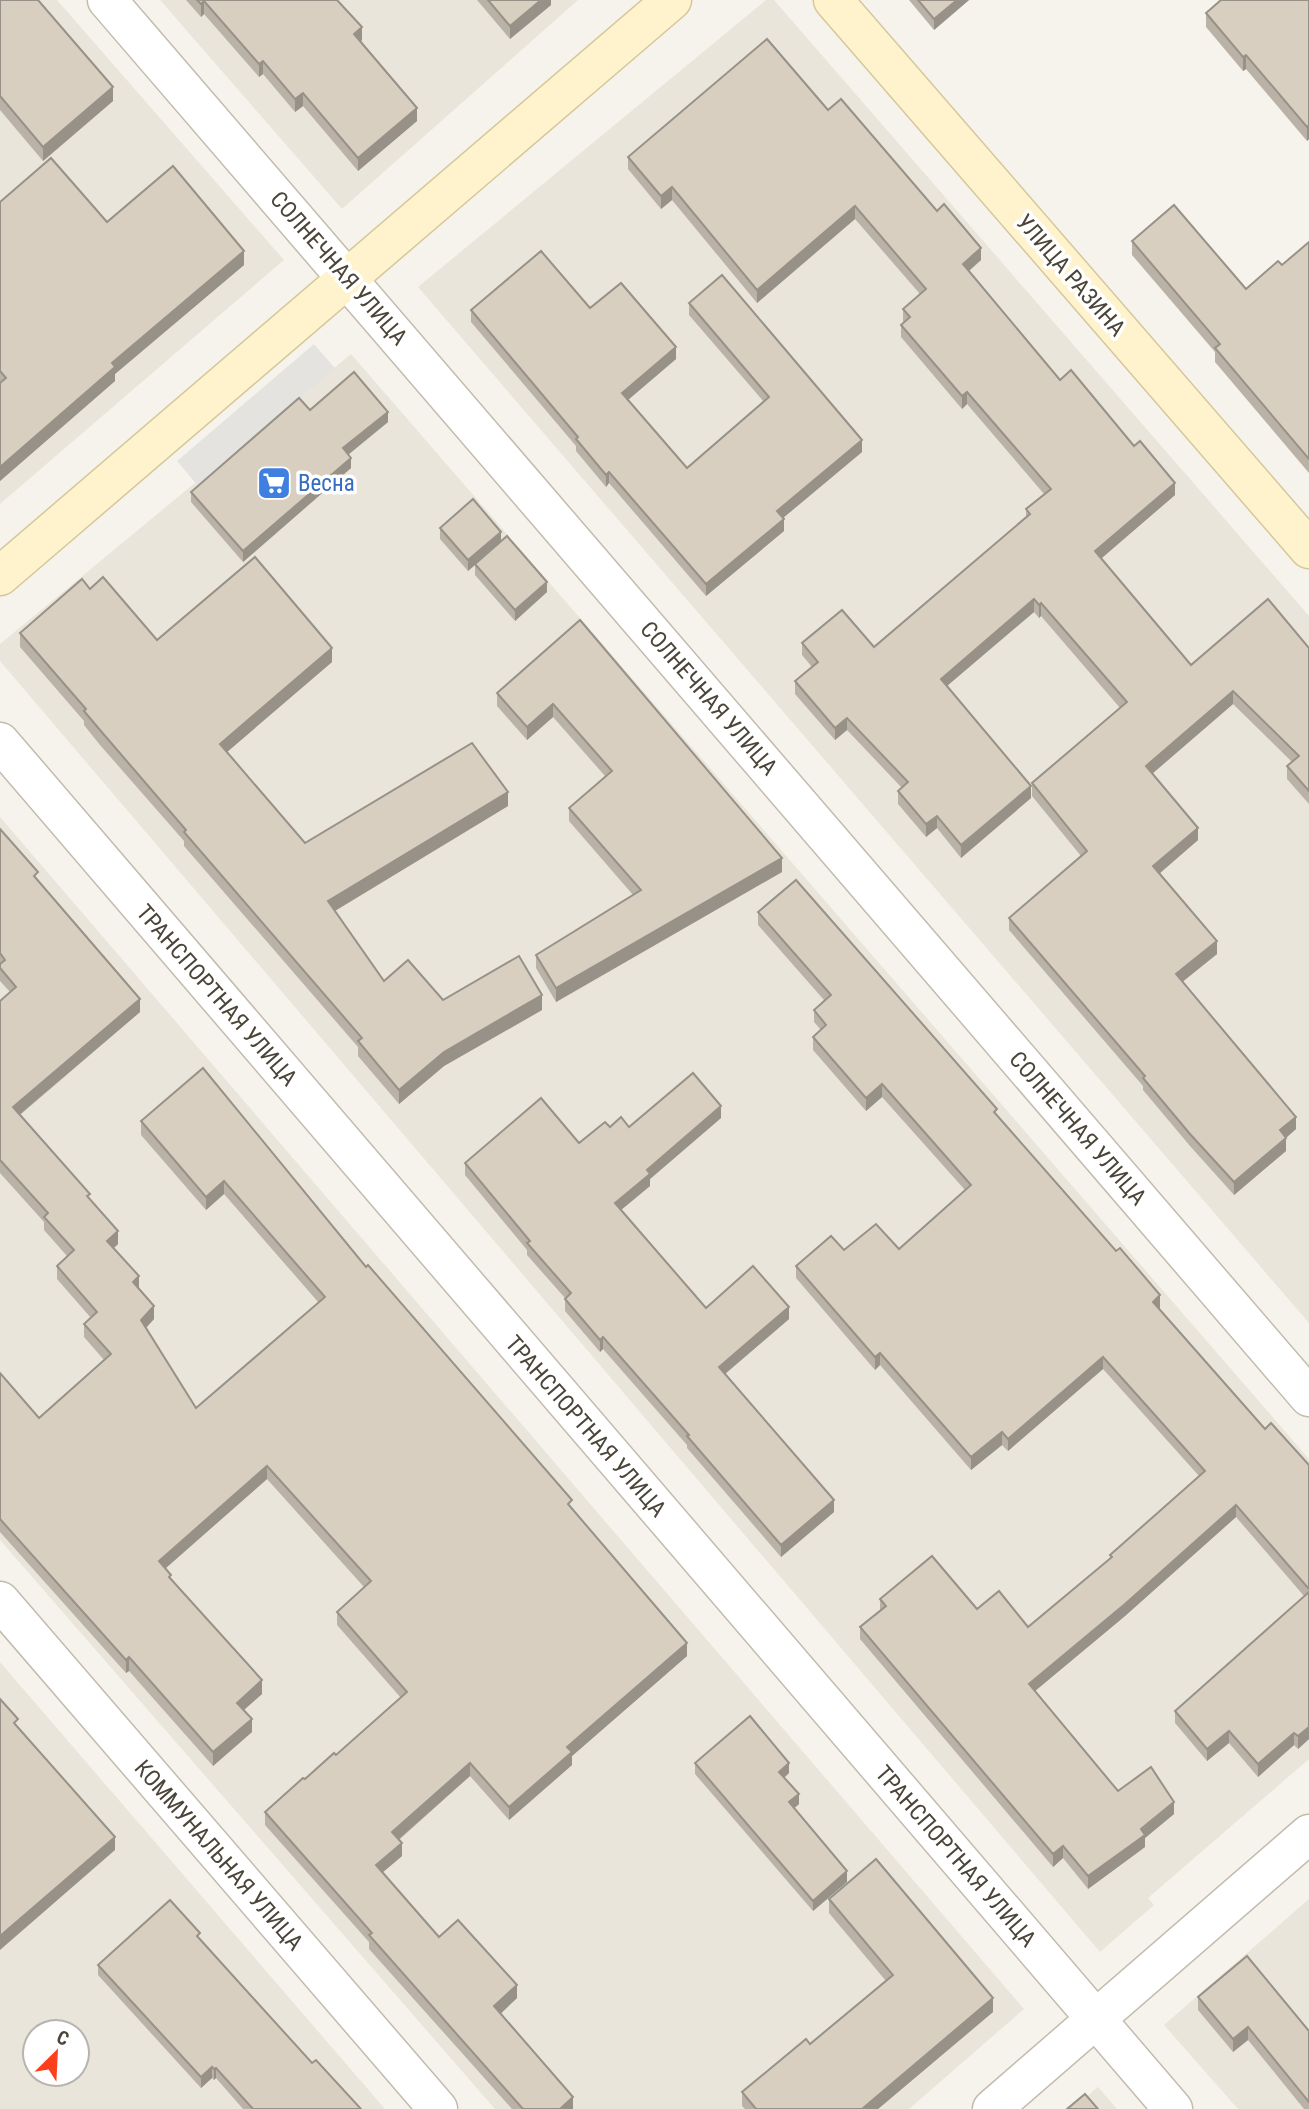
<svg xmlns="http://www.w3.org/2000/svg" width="1309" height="2109" viewBox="0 0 1309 2109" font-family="'Roboto Condensed',sans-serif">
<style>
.residential{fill:#eae5da;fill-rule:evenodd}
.parking{fill:#e5e3e0}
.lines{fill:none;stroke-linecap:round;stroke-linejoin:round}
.street-casing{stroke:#c2bbae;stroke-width:41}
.secondary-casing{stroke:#d6c79b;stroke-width:41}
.street{stroke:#fff;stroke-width:38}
.secondary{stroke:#fff3cd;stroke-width:38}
.wall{fill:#bab2a6}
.shaded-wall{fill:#979187}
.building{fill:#d8cfc1;stroke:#979187;stroke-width:2}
.labels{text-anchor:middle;stroke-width:7;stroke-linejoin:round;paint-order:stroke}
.street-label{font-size:23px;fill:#4b4439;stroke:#fff}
.shop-label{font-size:23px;fill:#366cbe;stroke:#fff;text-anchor:start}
</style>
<rect width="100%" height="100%" fill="#f6f3ec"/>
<g class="residential">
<polygon points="0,0 57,0 284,260 0,504"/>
<polygon points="160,0 578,0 342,209"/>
<polygon points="766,0 774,0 1309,616 1309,1323 418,287"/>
<polygon points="351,354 1309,1459 1309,1759 1148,1898 1154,1905 1100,1952 0,661 0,644"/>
<polygon points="0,817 1024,2009 909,2109 495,2109 0,1540"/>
<path d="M 0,1662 L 385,2109 L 0,2109 ZM 35,2032 L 77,2032 L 77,2074 L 35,2074 Z"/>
<polygon points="1309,1899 1309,2109 1238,2109 1164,2025"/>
<polygon points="1098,2087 1117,2109 1072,2109"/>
</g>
<polygon class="parking" points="314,344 335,368 198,486 177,461"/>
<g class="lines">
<g class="street-casing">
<g id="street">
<polyline points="107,0 1309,1397"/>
<polyline points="0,742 1173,2109"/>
<polyline points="0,1601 438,2109"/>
<polyline points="992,2109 1309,1834"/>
</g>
</g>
<g class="secondary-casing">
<g id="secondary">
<polyline points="833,0 1309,549"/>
<polyline points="0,576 672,0"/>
</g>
</g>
<use href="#street" class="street"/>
<use href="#secondary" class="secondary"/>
</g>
<g class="wall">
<polygon points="0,0 113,101 43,161 0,110"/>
<polygon points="186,0 337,0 362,40 360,42 417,121 358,171 303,106 295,112 263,74 259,77 204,14 201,17"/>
<polygon points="477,0 551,0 551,5 510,39"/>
<polygon points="909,0 969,0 934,30"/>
<polygon points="1309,0 1309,139 1307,141 1246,69 1243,71 1206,27 1206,13"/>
<polygon points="828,110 937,211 981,260 969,271 1060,380 1175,495 1101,558 1191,665 1309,648 1309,804 1287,779 1287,766 1292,762 1233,704 1152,774 1198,840 1159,874 1217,954 1182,982 1296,1129 1286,1138 1286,1151 1234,1195 1190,1146 1143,1090 1143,1086 1009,930 1009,918 1081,856 1032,796 1032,783 1120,708 1041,616 1039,618 1034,612 947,686 1031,798 961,858 937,828 926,837 898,804 898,791 902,788 847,730 835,740 795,694 795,681 812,667 802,655 802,643 874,647 1026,518 1026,509 1044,494 967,404 962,409 901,337 901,325 904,323 903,321 903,309 920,294 855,219 757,303 672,200 661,209 628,169 628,157"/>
<polygon points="0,202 107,222 244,265 115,374 115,381 0,481"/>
<polygon points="1132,241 1246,289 1282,265 1309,242 1309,473 1215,362 1215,352 1132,255"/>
<polygon points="689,303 862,452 783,518 784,531 706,596 609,483 606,487 576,451 576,446 471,322 471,310 590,308 676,359 628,400 687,468 764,402 689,315"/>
<polygon points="310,410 388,422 349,454 351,468 243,562 191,502 191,492"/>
<polygon points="440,528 501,541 547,592 515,621 475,575 475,565 468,571 440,539"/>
<polygon points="90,589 157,640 332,662 227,752 305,843 508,806 335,911 384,981 443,1000 542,1010 444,1066 399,1104 358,1056 358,1047 184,846 184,841 100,745 84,725 84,721 20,647 20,633"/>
<polygon points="580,620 782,872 556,1002 536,968 536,955 633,895 569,821 569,808 605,776 553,717 527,740 497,706 497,693"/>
<polygon points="0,829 38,881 140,1012 20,1115 90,1200 118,1244 114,1248 139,1289 154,1319 146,1328 196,1408 319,1303 224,1194 206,1210 141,1135 141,1121 366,1267 572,1508 687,1656 572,1756 572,1765 509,1820 470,1776 399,1840 402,1856 383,1872 439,1937 517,1998 500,2014 573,2109 512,2109 369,1949 369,1942 265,1825 265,1812 336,1755 401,1698 337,1625 337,1612 364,1587 267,1479 166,1568 171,1580 262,1694 244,1710 252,1732 213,1766 129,1671 126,1673 0,1532 0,1373 39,1418 104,1360 84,1337 84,1324 91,1318 57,1279 57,1266 67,1256 44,1230 44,1222 0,1173 0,1001 10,992 0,981"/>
<polygon points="758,912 997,1115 1160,1308 1159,1309 1265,1429 1309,1465 1309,1739 1298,1749 1294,1745 1258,1777 1229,1743 1207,1761 1175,1723 1175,1711 1304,1596 1236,1517 1125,1616 1035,1691 1118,1791 1174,1814 1145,1838 1145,1847 1088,1889 1063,1858 1053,1867 860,1639 860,1627 880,1611 880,1599 977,1609 1028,1627 1110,1559 1110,1555 1199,1476 1103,1369 1008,1451 1002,1445 971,1470 880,1365 875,1370 796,1278 796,1266 844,1250 899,1249 965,1190 882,1097 866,1111 813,1050 813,1037 821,1030 814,1022 814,1010 824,1000 758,925"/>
<polygon points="721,1118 650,1179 650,1186 621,1210 706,1308 789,1319 725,1374 834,1512 781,1557 687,1448 687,1445 603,1349 600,1352 565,1311 565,1298 527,1255 527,1250 465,1175 465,1163 579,1143 610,1127 629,1127"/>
<polygon points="695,1763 789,1773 784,1778 799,1804 794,1808 847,1882 813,1911 695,1774"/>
<polygon points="829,1899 993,2012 878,2109 745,2109 742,2106 742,2092 810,2044 886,1981 829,1913"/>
<polygon points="200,1938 312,2063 361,2109 243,2109 216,2078 214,2080 212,2078 201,2088 98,1975 98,1965"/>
<polygon points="1198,1997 1309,2031 1309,2109 1304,2109 1248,2040 1233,2052 1198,2010"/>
</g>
<g class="shaded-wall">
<polygon points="541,0 551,0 551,5 510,39 510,26"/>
<polygon points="957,0 969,0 934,30 934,19"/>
<polygon points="204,1 204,14 201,17 201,4"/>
<polygon points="362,27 362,40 354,47 354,34"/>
<polygon points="1246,55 1246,69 1243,71 1243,57"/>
<polygon points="263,61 263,74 259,77 259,64"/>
<polygon points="113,87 113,101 43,161 43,147"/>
<polygon points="303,93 303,106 295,112 295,99"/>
<polygon points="417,108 417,121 358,171 358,158"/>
<polygon points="1309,125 1309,139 1307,141 1307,127"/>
<polygon points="672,187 672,200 661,209 661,196"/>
<polygon points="855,206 855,219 757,303 757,290"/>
<polygon points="981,248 981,260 963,276 963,264"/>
<polygon points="244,251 244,265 115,374 115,381 0,481 0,467 112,363"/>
<polygon points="676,347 676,359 622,405 622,393"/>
<polygon points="967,392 967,404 962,409 962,396"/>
<polygon points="388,412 388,422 343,459 343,448"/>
<polygon points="862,440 862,452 777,523 777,511"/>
<polygon points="351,458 351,468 243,562 243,551"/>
<polygon points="609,472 609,483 606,487 606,475"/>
<polygon points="1175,483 1175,495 1095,564 1095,551"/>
<polygon points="784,519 784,531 706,596 706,584"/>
<polygon points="501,532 501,542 468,571 468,560"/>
<polygon points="547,582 547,592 515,621 515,610"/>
<polygon points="1034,599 1034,612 941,691 941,679"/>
<polygon points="1041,603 1041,616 1039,618 1039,605"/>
<polygon points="332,648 332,662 220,758 220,744"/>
<polygon points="1233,691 1233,704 1146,779 1146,766"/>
<polygon points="553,704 553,717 527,740 527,727"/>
<polygon points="847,718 847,730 835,740 835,728"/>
<polygon points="1031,786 1031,798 961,858 961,845"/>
<polygon points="508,792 508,806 328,915 328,901"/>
<polygon points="937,816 937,828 926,837 926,824"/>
<polygon points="1198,828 1198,840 1153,879 1153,866"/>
<polygon points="782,858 782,872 556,1002 556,988"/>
<polygon points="1217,941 1217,954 1176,987 1176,974"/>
<polygon points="542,995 542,1010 444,1066 399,1104 399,1090 444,1052"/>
<polygon points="140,999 140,1012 13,1120 13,1107"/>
<polygon points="882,1084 882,1097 866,1111 866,1098"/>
<polygon points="721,1106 721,1118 650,1179 650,1186 615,1215 615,1203 647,1170"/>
<polygon points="1296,1117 1296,1129 1280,1143 1280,1130"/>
<polygon points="1286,1138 1286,1151 1234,1195 1234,1182"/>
<polygon points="224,1181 224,1194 206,1210 206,1197"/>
<polygon points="118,1231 118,1244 107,1254 107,1241"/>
<polygon points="139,1276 139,1290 133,1282"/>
<polygon points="1160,1295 1160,1308 1153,1314 1153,1302"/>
<polygon points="154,1306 154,1319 141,1333 141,1320"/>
<polygon points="789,1307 789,1319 719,1379 719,1367"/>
<polygon points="603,1337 603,1349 600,1352 600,1340"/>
<polygon points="880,1353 880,1365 875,1370 875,1357"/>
<polygon points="1103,1357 1103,1369 1008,1451 1008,1439"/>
<polygon points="1002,1432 1002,1445 971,1470 971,1457"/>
<polygon points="267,1466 267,1479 159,1574 159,1561"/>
<polygon points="834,1500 834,1512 781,1557 781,1545"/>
<polygon points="1236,1505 1236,1517 1125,1616 1029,1696 1029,1684"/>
<polygon points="687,1643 687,1656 572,1756 572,1765 509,1820 509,1807 567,1747"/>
<polygon points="129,1657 129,1671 126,1673 126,1660"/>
<polygon points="262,1680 262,1694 237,1716 237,1703"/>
<polygon points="252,1719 252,1732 213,1766 213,1752"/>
<polygon points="1309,1727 1309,1739 1298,1749 1298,1736"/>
<polygon points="1229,1731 1229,1743 1207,1761 1207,1749"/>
<polygon points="1294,1733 1294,1745 1258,1777 1258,1764"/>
<polygon points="470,1763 470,1776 392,1845 392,1832"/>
<polygon points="789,1763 789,1773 779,1782 779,1772"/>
<polygon points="799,1794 799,1804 789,1813 789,1802"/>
<polygon points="1174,1802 1174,1814 1145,1838 1145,1847 1088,1889 1088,1876"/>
<polygon points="115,1837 115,1850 0,1950 0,1936"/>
<polygon points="402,1843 402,1856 376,1878 376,1865"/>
<polygon points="1063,1846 1063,1858 1053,1867 1053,1854"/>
<polygon points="847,1871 847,1882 813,1911 813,1901"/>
<polygon points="517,1985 517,1998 494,2020 494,2006"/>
<polygon points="993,1998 993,2012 878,2109 862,2109"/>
<polygon points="1248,2027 1248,2040 1233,2052 1233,2039"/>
<polygon points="212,2067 212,2078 201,2088 201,2077"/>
<polygon points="216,2068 216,2078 214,2080 214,2069"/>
<polygon points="573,2097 573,2109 560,2109"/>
</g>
<g class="building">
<polygon points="0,0 38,0 113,87 43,147 0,96"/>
<polygon points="197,0 337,0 362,27 354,34 417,108 358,158 303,93 295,99 263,61 259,64 204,1 201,4"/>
<polygon points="488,0 541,0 510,26"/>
<polygon points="918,0 957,0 934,19"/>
<polygon points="1221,0 1309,0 1309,125 1307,127 1246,55 1243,57 1206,13"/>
<polygon points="767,39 828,110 841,99 937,211 944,204 981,248 963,264 1060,380 1071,370 1134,446 1140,441 1175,483 1095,551 1191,665 1268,599 1309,648 1309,791 1287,766 1299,756 1233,691 1146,766 1198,828 1153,866 1217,941 1176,974 1296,1117 1280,1130 1286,1138 1234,1182 1190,1134 1143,1078 1145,1076 1009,918 1087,851 1032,783 1127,702 1041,603 1039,605 1034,599 941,679 1031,786 961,845 937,816 926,824 898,791 908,782 847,718 835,728 795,681 818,662 802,643 842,610 874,647 1030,514 1026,509 1051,489 967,392 962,396 901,325 910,317 903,309 926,289 855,206 757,290 672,187 661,196 628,157"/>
<polygon points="51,158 107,222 173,166 244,251 112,363 115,367 0,467 0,383 6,378 0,371 0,202"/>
<polygon points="1174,205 1246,289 1278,261 1282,265 1309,242 1309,459 1215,348 1220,344 1132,241"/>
<polygon points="541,251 590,308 621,283 676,347 622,393 687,468 769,397 689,303 722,275 862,440 777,511 784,519 706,584 609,472 606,475 576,439 578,437 471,310"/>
<polygon points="354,372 388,412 343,448 351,458 243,551 191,492 299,398 310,410"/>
<polygon points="473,499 501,532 468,560 440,528"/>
<polygon points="507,536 547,582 515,610 475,564"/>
<polygon points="255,557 332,648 220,744 305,843 472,743 508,792 328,901 384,981 408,960 443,1000 519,956 542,995 444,1052 399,1090 358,1041 362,1038 184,832 186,830 100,730 84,711 86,709 20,633 82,579 90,589 103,577 157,640"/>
<polygon points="580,620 782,858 556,988 536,955 641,890 569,808 612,771 553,704 527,727 497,693"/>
<polygon points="0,829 38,872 34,876 140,999 13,1107 90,1194 87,1196 118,1231 107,1241 139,1276 133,1282 154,1306 141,1320 196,1408 325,1297 224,1181 206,1197 141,1121 203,1068 366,1267 368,1265 572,1500 568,1504 687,1643 567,1747 572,1752 509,1807 470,1763 392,1832 402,1843 376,1865 439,1937 458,1920 517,1985 494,2006 573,2097 560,2109 523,2109 369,1935 372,1933 265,1812 303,1778 305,1779 334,1753 336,1755 407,1692 337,1612 371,1581 267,1466 159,1561 171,1575 169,1577 262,1680 237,1703 252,1719 213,1752 129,1657 126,1660 0,1519 0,1373 39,1418 111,1354 84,1324 97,1312 57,1266 74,1250 44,1217 48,1213 0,1160 0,1001 16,987 0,968 0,964 5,960 0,953"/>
<polygon points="796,880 997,1109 994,1112 1116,1251 1120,1248 1160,1295 1153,1302 1265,1429 1271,1423 1309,1465 1309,1589 1236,1505 1125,1604 1029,1684 1118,1791 1151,1767 1174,1802 1141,1829 1145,1835 1088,1876 1063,1846 1053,1854 860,1627 886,1606 880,1599 932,1556 977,1609 999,1591 1028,1627 1112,1557 1110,1555 1205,1471 1103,1357 1008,1439 1002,1432 971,1457 880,1353 875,1357 796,1266 831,1236 844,1250 876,1224 899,1249 971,1185 882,1084 866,1098 813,1037 826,1025 814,1010 831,995 758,912"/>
<polygon points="693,1073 721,1106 647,1170 650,1174 615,1203 706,1308 753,1266 789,1307 719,1367 834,1500 781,1545 687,1436 689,1435 603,1337 600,1340 565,1299 571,1293 527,1243 530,1241 465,1163 541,1098 579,1143 605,1122 610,1127 621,1117 629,1127"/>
<polygon points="1309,1592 1309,1727 1298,1736 1294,1733 1258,1764 1229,1731 1207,1749 1175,1711"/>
<polygon points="0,1699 18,1719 14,1723 115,1837 0,1936"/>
<polygon points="750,1716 789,1763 779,1772 799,1794 789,1802 847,1871 813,1901 695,1763"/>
<polygon points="876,1859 993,1998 862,2109 756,2109 742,2092 806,2039 810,2044 893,1975 829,1899"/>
<polygon points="170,1900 200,1933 197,1936 312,2063 316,2060 361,2109 253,2109 216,2068 214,2069 212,2067 201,2077 98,1965"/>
<polygon points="1247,1956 1309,2031 1309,2102 1248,2027 1233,2039 1198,1997"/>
<polygon points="1085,2094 1098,2109 1067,2109"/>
</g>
<defs>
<g id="supermarket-square" transform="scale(1.75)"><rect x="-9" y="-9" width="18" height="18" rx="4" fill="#3f7fe0" stroke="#fff"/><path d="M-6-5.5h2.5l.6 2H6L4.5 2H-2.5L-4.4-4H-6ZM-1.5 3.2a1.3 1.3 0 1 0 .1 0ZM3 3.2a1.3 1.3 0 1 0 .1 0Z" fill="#fff"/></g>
</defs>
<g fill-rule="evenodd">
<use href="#supermarket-square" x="274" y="483"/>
</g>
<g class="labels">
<g class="street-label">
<text transform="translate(339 268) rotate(49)" y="8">СОЛНЕЧНАЯ УЛИЦА</text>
<text transform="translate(1071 275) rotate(49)" y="8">УЛИЦА РАЗИНА</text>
<text transform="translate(709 698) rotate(49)" y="8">СОЛНЕЧНАЯ УЛИЦА</text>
<text transform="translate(217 995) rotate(49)" y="8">ТРАНСПОРТНАЯ УЛИЦА</text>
<text transform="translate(1078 1128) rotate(49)" y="8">СОЛНЕЧНАЯ УЛИЦА</text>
<text transform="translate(586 1426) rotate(49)" y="8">ТРАНСПОРТНАЯ УЛИЦА</text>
<text transform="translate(219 1855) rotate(49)" y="8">КОММУНАЛЬНАЯ УЛИЦА</text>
<text transform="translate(956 1856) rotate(49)" y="8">ТРАНСПОРТНАЯ УЛИЦА</text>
</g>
<g class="shop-label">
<text x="298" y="491">Весна</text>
</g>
</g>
<g transform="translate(56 2053) rotate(24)"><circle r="33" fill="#ffffff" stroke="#b7b4b0" stroke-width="2"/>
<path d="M0-5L12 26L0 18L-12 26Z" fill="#fc3f1d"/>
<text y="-10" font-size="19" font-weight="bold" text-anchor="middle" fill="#4b4439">С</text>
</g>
</svg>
